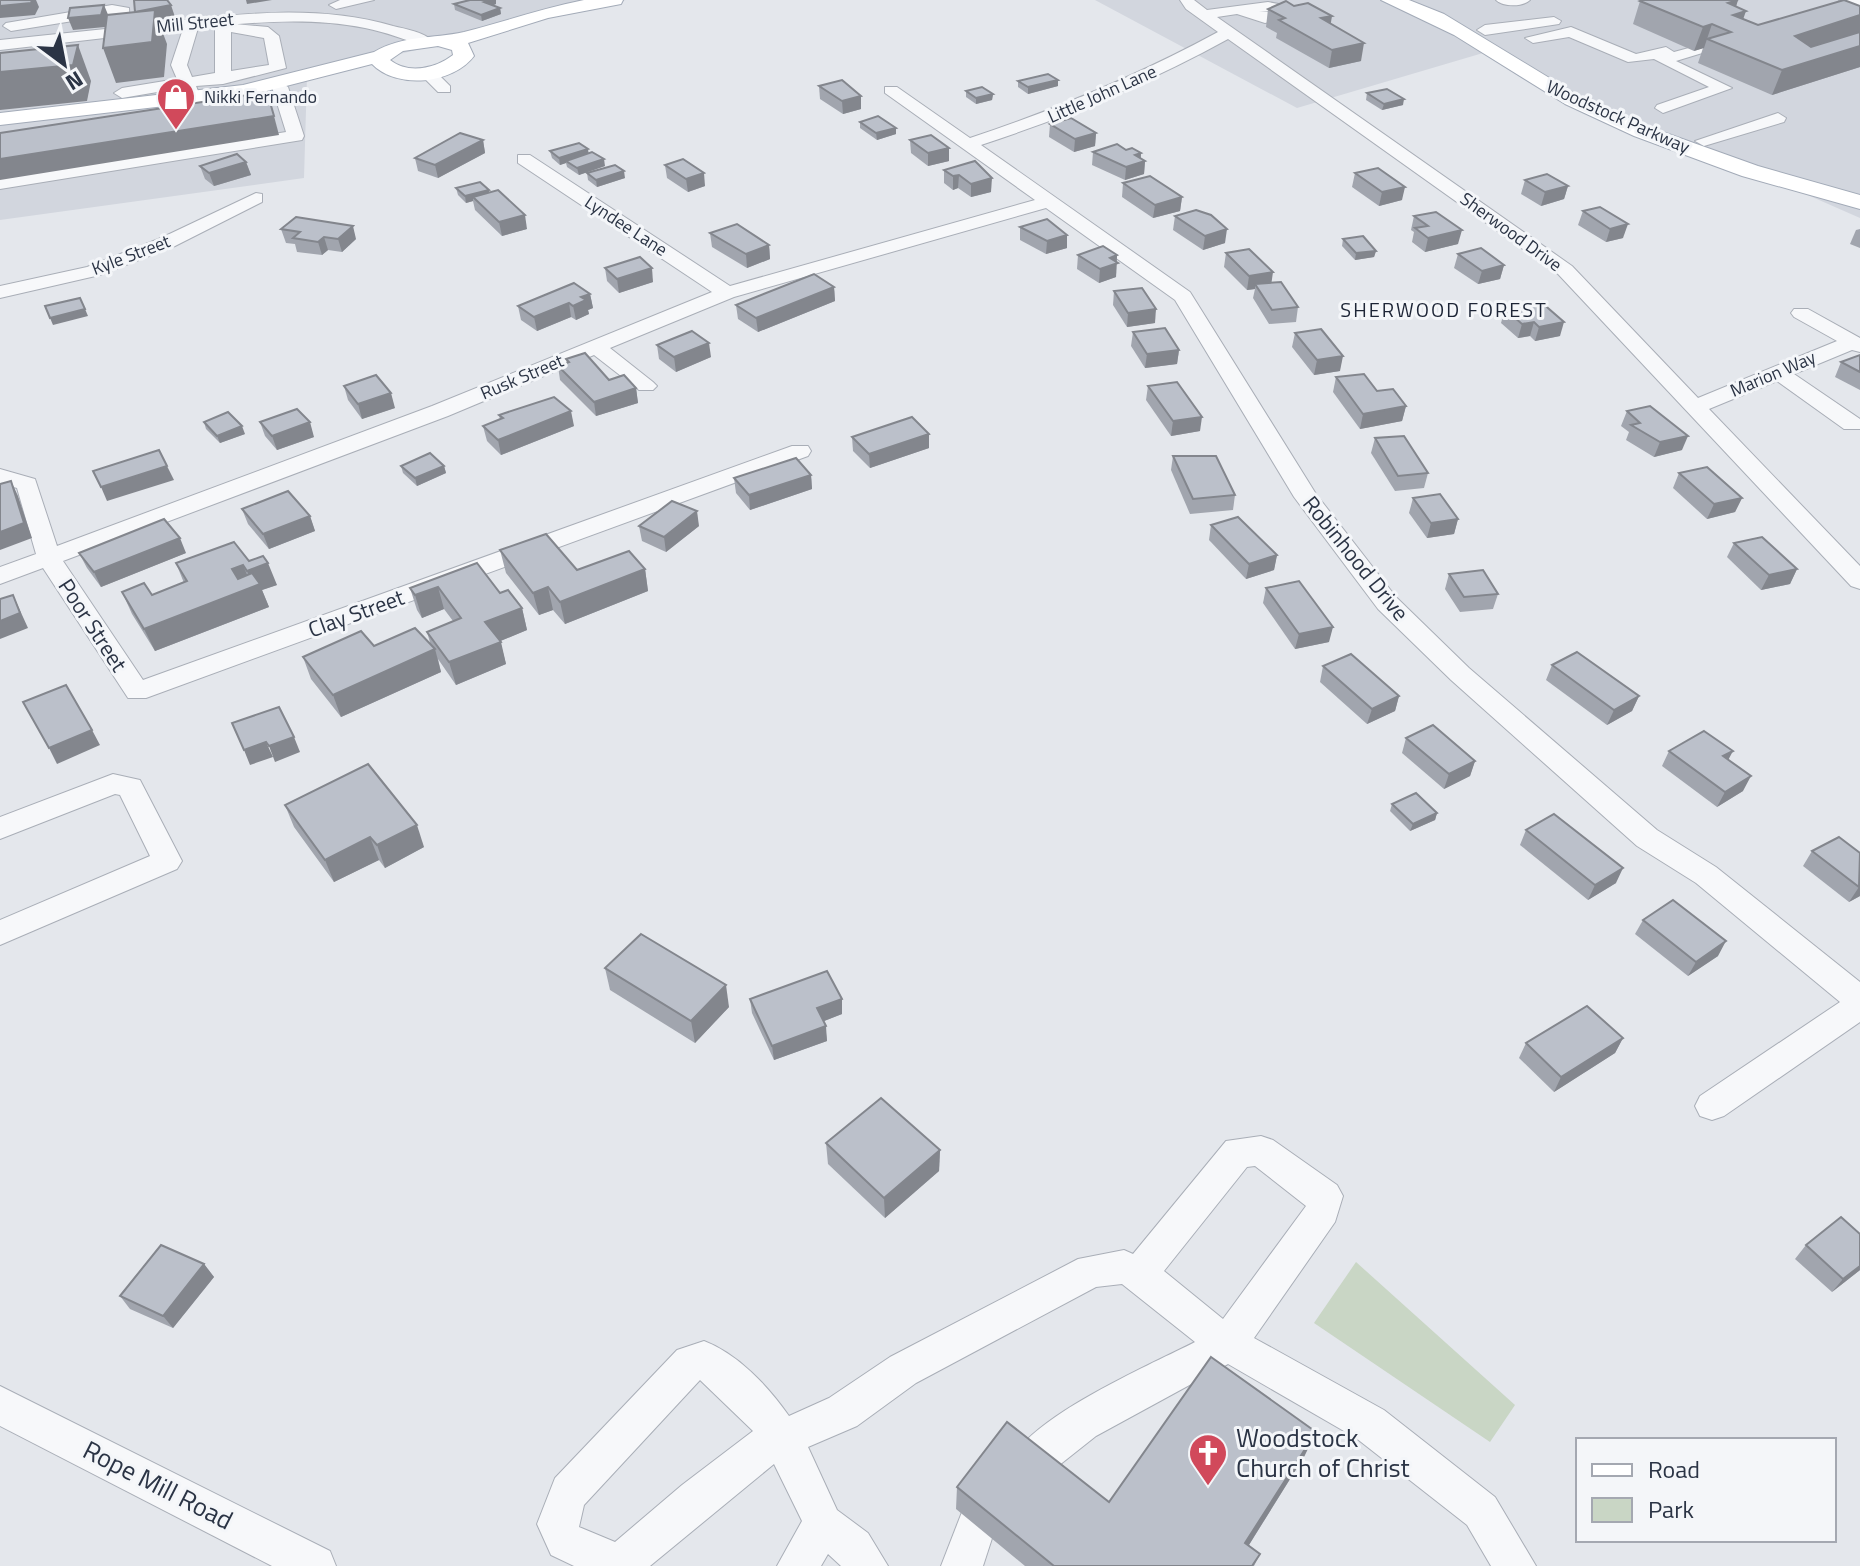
<svg xmlns="http://www.w3.org/2000/svg" width="1860" height="1566" viewBox="0 0 1860 1566" font-family="'Titillium Web',sans-serif">
<style>
.built{fill:#d2d6de}
.green{fill:#c9d6c5}
.lines{fill:none;stroke-linecap:round;stroke-linejoin:round}
.minor-casing{stroke:#a9aeb7;stroke-width:2}
.major-casing{stroke:#a3abb8;stroke-width:2}
.minor{fill:#f7f8fa;fill-rule:evenodd}
.major{fill:#fff;fill-rule:evenodd}
.wall{fill:#a1a5ae}
.shaded-wall{fill:#83868d}
.building{fill:#bbc0ca;stroke:#83868d;stroke-width:2}
.labels{text-anchor:middle;stroke-width:6;stroke-linejoin:round;paint-order:stroke}
.far-street-label{font-size:18px;fill:#2b3445;stroke:#f4f6f9}
.far-poi-label{font-size:18px;fill:#2b3445;stroke:#f4f6f9;text-anchor:start}
.far-neighbourhood-label{font-size:20px;letter-spacing:2px;fill:#1d2536;stroke:#f4f6f9}
.street-label{font-size:22px;fill:#2b3445;stroke:#f4f6f9}
.near-poi-label{font-size:26px;fill:#2b3445;stroke:#f4f6f9;text-anchor:start}
.near-street-label{font-size:26px;fill:#2b3445;stroke:#f4f6f9}
</style>
<rect width="100%" height="100%" fill="#e4e7ec"/>
<g class="built">
<polygon points="0,0 626,0 307,76 304,178 0,220"/>
<polygon points="1095,0 1860,0 1860,218 1483,53 1297,108"/>
</g>
<polygon class="green" points="1356,1262 1515,1405 1490,1442 1314,1323"/>
<g class="lines">
<g class="minor-casing">
<g id="minor">
<polygon points="340,0 374,0 336,9 329,5"/>
<path d="M 1180,0 L 1194,0 L 1207,10 L 1268,2 L 1305,9 L 1305,15 L 1265,23 L 1237,14 L 1217,17 L 1572,266 L 1698,398 L 1837,341 L 1794,317 L 1791,313 L 1794,309 L 1808,309 L 1860,338 L 1860,352 L 1852,350 L 1794,374 L 1860,419 L 1860,429 L 1844,429 L 1777,381 L 1709,409 L 1860,566 L 1860,589 L 1851,586 L 1558,274 L 1228,39 C 1146,84 1069,116 981,145 L 1190,292 L 1316,494 L 1396,597 L 1469,668 L 1657,830 L 1716,867 L 1860,982 L 1860,1022 L 1724,1116 L 1712,1120 L 1700,1116 L 1695,1106 L 1700,1096 L 1840,1002 L 1696,883 L 1637,846 L 1451,680 L 1378,609 L 1294,497 L 1175,300 L 1046,208 L 734,297 L 610,348 L 653,382 L 657,386 L 653,390 L 639,390 L 594,355 L 448,416 L 63,561 L 143,680 L 792,446 L 808,446 L 811,451 L 808,456 L 146,698 L 128,698 L 43,568 L 0,584 L 0,567 L 36,554 L 17,488 L 0,483 L 0,469 L 35,479 L 57,546 L 432,406 L 712,292 L 518,163 L 518,155 L 530,155 L 730,286 L 1035,200 L 885,93 L 885,87 L 897,87 L 970,138 C 1057,109 1137,76 1218,32 L 1186,9 ZM 1268,11 L 1281,11 L 1259,12 Z"/>
<path d="M 1496,0 L 1530,0 C 1523,7 1503,7 1496,0 Z"/>
<polygon points="1839,0 1860,0 1860,8"/>
<path d="M 112,5 L 129,8 L 130,26 C 218,17 306,1 393,26 C 406,29 423,32 433,41 L 425,46 C 405,40 386,32 365,28 C 309,17 255,22 198,28 L 187,65 L 192,77 L 215,73 L 215,30 L 235,24 L 268,27 L 279,36 L 286,68 L 223,84 L 196,86 L 201,98 L 193,103 L 187,101 L 181,88 L 122,98 L 114,93 L 122,88 L 177,79 L 171,65 L 183,29 L 0,50 L 0,40 L 115,28 L 116,14 L 11,31 L 3,26 L 6,23 ZM 231,32 L 264,38 L 269,65 L 231,71 Z"/>
<polygon points="1554,17 1561,21 1559,24 1485,35 1477,30 1485,25"/>
<polygon points="1571,27 1636,54 1666,47 1674,52 1737,35 1745,40 1676,61 1732,88 1663,113 1655,108 1657,105 1709,87 1654,59 1628,62 1569,37 1533,43 1525,38"/>
<polygon points="421,69 433,69 450,86 450,92 438,92 421,75"/>
<polygon points="280,82 288,87 304,136 302,140 0,189 0,179 286,132 272,87"/>
<polygon points="1778,113 1786,118 1784,122 1704,146 1695,141"/>
<polygon points="256,193 262,194 262,202 175,246 100,275 0,298 0,286 87,267 161,238"/>
<polygon points="113,774 140,780 182,861 177,869 0,945 0,920 150,856 120,795 115,794 0,839 0,817"/>
<path d="M 1261,1136 L 1273,1140 L 1337,1185 L 1343,1196 L 1335,1222 L 1254,1338 L 1384,1410 L 1495,1497 L 1536,1566 L 1491,1566 L 1467,1525 L 1356,1438 L 1228,1364 L 1096,1436 L 1043,1478 L 1029,1484 L 1015,1478 L 1009,1464 C 1029,1417 1148,1366 1195,1342 L 1122,1284 L 1096,1287 L 916,1383 L 857,1426 L 808,1447 L 837,1510 L 868,1533 L 888,1566 L 841,1566 L 828,1554 L 821,1566 L 777,1566 L 802,1521 L 774,1464 L 650,1566 L 574,1566 L 551,1555 L 537,1524 L 555,1478 L 677,1350 L 704,1341 C 738,1354 768,1386 789,1416 L 829,1398 L 890,1357 L 1078,1259 L 1124,1250 L 1133,1254 L 1226,1141 ZM 1255,1166 L 1306,1206 L 1223,1319 L 1164,1271 L 1247,1167 ZM 700,1380 L 753,1431 L 682,1485 L 615,1542 L 579,1527 L 584,1505 Z"/>
<polygon points="0,1386 330,1551 336,1566 272,1566 0,1426"/>
<polygon points="976,1506 990,1512 996,1526 983,1566 941,1566 962,1512"/>
</g>
</g>
<g class="major-casing">
<g id="major">
<path d="M 584,0 L 623,0 L 621,4 L 548,18 L 468,43 L 474,56 C 453,84 397,90 372,64 L 243,97 L 0,125 L 0,113 L 243,85 L 374,52 C 403,35 432,39 464,32 C 504,22 543,8 584,0 ZM 438,46 L 452,50 L 453,55 C 436,68 409,75 390,60 L 403,51 Z"/>
<polygon points="1381,0 1409,0 1444,14 1579,96 1649,127 1758,166 1860,195 1860,209 1742,176 1634,136 1565,104 1454,35"/>
</g>
</g>
<use href="#minor" class="minor"/>
<use href="#major" class="major"/>
</g>
<g class="wall">
<polygon points="470,0 496,0 496,4 493,5 500,8 501,14 482,21 455,10 454,4"/>
<polygon points="1640,1 1736,7 1744,19 1758,25 1860,6 1860,67 1772,95 1698,63 1703,48 1694,51 1633,24"/>
<polygon points="1268,9 1361,61 1329,68 1276,38 1277,33 1266,27"/>
<polygon points="1018,81 1058,86 1028,94 1018,87"/>
<polygon points="819,86 861,96 861,109 843,114 820,99"/>
<polygon points="966,91 993,94 992,100 976,104 966,97"/>
<polygon points="1367,93 1403,105 1382,110 1366,100"/>
<polygon points="860,122 896,134 877,140 860,128"/>
<polygon points="1050,124 1096,133 1095,146 1074,152 1049,137"/>
<polygon points="483,140 485,153 438,178 418,171 415,158"/>
<polygon points="910,140 949,161 928,166 911,153"/>
<polygon points="1126,150 1141,153 1141,158 1145,161 1144,174 1125,180 1092,165 1093,152"/>
<polygon points="550,151 589,153 605,166 579,175 567,167 566,163 560,165 552,158"/>
<polygon points="975,161 991,192 971,197 958,188 953,190 944,183 944,170"/>
<polygon points="246,162 251,175 214,186 205,179 200,166"/>
<polygon points="665,165 705,186 688,192 667,178"/>
<polygon points="587,173 625,178 597,187 588,180"/>
<polygon points="1355,173 1402,200 1379,206 1352,187"/>
<polygon points="1525,180 1568,186 1564,199 1541,206 1521,194"/>
<polygon points="1123,183 1182,197 1180,211 1153,218 1122,197"/>
<polygon points="456,188 489,192 527,229 502,236 475,210 473,201 466,203 458,195"/>
<polygon points="1583,211 1623,238 1606,242 1578,225"/>
<polygon points="1175,216 1225,243 1203,250 1173,230"/>
<polygon points="1414,216 1458,244 1425,252 1412,242 1414,232 1411,230"/>
<polygon points="1020,227 1067,235 1067,248 1046,254 1020,240"/>
<polygon points="281,229 356,239 342,252 328,250 322,255 297,252 295,244 286,243"/>
<polygon points="1860,229 1860,248 1850,244 1856,230"/>
<polygon points="710,233 769,245 770,259 747,268 712,247"/>
<polygon points="1343,239 1376,251 1374,257 1355,260 1342,246"/>
<polygon points="1226,253 1271,283 1298,307 1296,322 1269,324 1253,298 1255,289 1247,290 1224,267"/>
<polygon points="1458,254 1504,265 1500,279 1478,284 1454,268"/>
<polygon points="1078,255 1117,255 1116,277 1099,283 1077,269"/>
<polygon points="605,268 653,282 619,293 607,281"/>
<polygon points="834,287 835,301 758,332 738,319 736,305"/>
<polygon points="1114,291 1155,323 1127,327 1113,305"/>
<polygon points="590,294 593,308 588,310 589,314 576,320 571,317 537,331 521,320 518,306"/>
<polygon points="1541,302 1560,336 1535,341 1530,336 1518,338 1501,323 1505,309"/>
<polygon points="1133,332 1179,350 1177,364 1145,368 1131,346"/>
<polygon points="1295,333 1340,371 1314,375 1292,347"/>
<polygon points="657,345 711,357 676,372 659,359"/>
<polygon points="1860,355 1860,390 1835,377 1841,362"/>
<polygon points="566,359 609,380 636,388 638,403 596,416 560,380 558,366 567,363"/>
<polygon points="1336,377 1377,391 1406,406 1402,421 1360,429 1333,392"/>
<polygon points="344,386 395,408 362,419 348,400"/>
<polygon points="1148,386 1200,431 1171,436 1146,400"/>
<polygon points="1627,411 1682,450 1654,457 1626,440 1629,432 1621,426"/>
<polygon points="499,415 574,426 501,455 487,441 483,426 500,420"/>
<polygon points="204,422 245,434 220,443 206,429"/>
<polygon points="260,422 314,437 277,450 265,436"/>
<polygon points="852,437 929,448 870,468 853,451"/>
<polygon points="1375,438 1428,473 1424,488 1395,491 1371,453"/>
<polygon points="1173,456 1235,495 1233,510 1190,514 1171,470"/>
<polygon points="401,466 444,466 446,473 417,486 403,473"/>
<polygon points="1679,473 1742,498 1735,512 1707,519 1673,488"/>
<polygon points="811,475 812,489 750,510 736,493 734,478"/>
<polygon points="1413,498 1458,519 1454,534 1427,538 1409,513"/>
<polygon points="242,509 310,516 315,531 269,549 248,524"/>
<polygon points="1211,525 1277,555 1274,570 1246,579 1209,540"/>
<polygon points="639,526 699,526 666,552 642,541"/>
<polygon points="1734,543 1797,569 1790,584 1761,590 1727,557"/>
<polygon points="500,550 577,570 645,569 648,591 565,624 553,610 539,615 506,573"/>
<polygon points="79,553 186,553 101,587 87,568"/>
<polygon points="249,561 277,585 262,590 269,607 155,651 132,614 122,592 152,595 184,583 176,563"/>
<polygon points="477,563 500,593 522,608 527,630 500,641 506,664 456,685 438,659 441,672 341,717 311,679 303,657 374,646 431,646 427,632 453,621 444,609 422,618 417,610 410,588"/>
<polygon points="1449,574 1498,594 1493,609 1460,612 1445,589"/>
<polygon points="1266,588 1329,642 1295,649 1263,603"/>
<polygon points="1552,665 1639,696 1632,711 1607,725 1546,680"/>
<polygon points="1323,666 1399,696 1395,711 1367,724 1320,682"/>
<polygon points="1406,738 1475,761 1470,776 1444,789 1402,753"/>
<polygon points="1669,751 1728,760 1743,791 1717,807 1662,766"/>
<polygon points="1392,804 1437,813 1435,820 1410,831 1390,811"/>
<polygon points="285,805 424,847 385,868 379,860 334,882 294,827"/>
<polygon points="1526,830 1616,883 1588,900 1520,845"/>
<polygon points="1812,851 1860,853 1860,896 1849,902 1803,866"/>
<polygon points="1643,920 1718,956 1688,976 1635,934"/>
<polygon points="605,968 729,1007 695,1043 610,990"/>
<polygon points="750,999 842,999 842,1014 824,1021 827,1041 774,1060 752,1013"/>
<polygon points="1623,1038 1615,1053 1554,1092 1519,1058 1526,1043"/>
<polygon points="826,1143 940,1150 939,1171 885,1218 828,1164"/>
<polygon points="1806,1245 1860,1270 1832,1292 1795,1259"/>
<polygon points="204,1264 214,1277 173,1328 130,1309 120,1296"/>
<polygon points="1305,1455 1249,1545 1260,1554 1254,1566 1025,1566 956,1509 957,1487 1109,1502"/>
</g>
<g class="shaded-wall">
<polygon points="32,0 36,0 39,7 35,15 0,18 0,6"/>
<polygon points="246,0 272,0 247,4"/>
<polygon points="490,0 496,0 496,4 486,8 484,2"/>
<polygon points="1738,0 1734,14 1746,11 1738,34 1731,32 1728,3"/>
<polygon points="104,5 109,17 105,27 73,30 68,18"/>
<polygon points="171,5 175,17 158,20 167,44 164,77 116,83 103,48 135,12"/>
<polygon points="500,8 501,14 482,21 481,15"/>
<polygon points="1860,15 1860,36 1786,60 1795,36"/>
<polygon points="1332,16 1329,34 1321,18"/>
<polygon points="1712,24 1704,48 1694,51 1703,27"/>
<polygon points="1364,43 1361,61 1329,68 1332,50"/>
<polygon points="78,45 91,81 87,101 0,110 0,72"/>
<polygon points="1860,46 1860,67 1772,95 1782,70"/>
<polygon points="1058,80 1058,86 1028,94 1028,87"/>
<polygon points="993,94 992,100 976,104 976,98"/>
<polygon points="861,96 861,109 843,114 842,101"/>
<polygon points="1404,99 1403,105 1382,110 1384,104"/>
<polygon points="274,116 279,135 0,180 0,159"/>
<polygon points="896,128 896,134 877,140 876,133"/>
<polygon points="1096,133 1095,146 1074,152 1075,139"/>
<polygon points="483,140 485,153 438,178 435,165"/>
<polygon points="949,148 949,161 928,166 928,153"/>
<polygon points="588,149 589,156 566,161 566,163 560,165 559,158"/>
<polygon points="1141,153 1140,163 1145,161 1144,174 1125,180 1126,167 1135,155"/>
<polygon points="604,159 605,166 579,175 577,168"/>
<polygon points="246,162 251,175 214,186 209,173"/>
<polygon points="624,171 625,178 597,187 596,180"/>
<polygon points="704,173 705,186 688,192 686,179"/>
<polygon points="959,175 958,188 953,190 953,176"/>
<polygon points="992,178 991,192 971,197 971,184"/>
<polygon points="1568,186 1564,199 1541,206 1545,192"/>
<polygon points="1405,187 1402,200 1379,206 1382,192"/>
<polygon points="489,190 490,197 473,197 473,201 466,203 465,196"/>
<polygon points="1182,197 1180,211 1153,218 1155,205"/>
<polygon points="525,215 527,229 502,236 499,222"/>
<polygon points="1628,224 1623,238 1606,242 1610,229"/>
<polygon points="353,226 356,239 342,252 338,239"/>
<polygon points="1227,229 1225,243 1203,250 1205,236"/>
<polygon points="1462,230 1458,244 1425,252 1428,238"/>
<polygon points="1067,235 1067,248 1046,254 1047,241"/>
<polygon points="324,237 328,250 322,255 318,242"/>
<polygon points="769,245 770,259 747,268 746,254"/>
<polygon points="1376,251 1374,257 1355,260 1356,253"/>
<polygon points="1117,255 1116,277 1099,283 1100,269 1110,258"/>
<polygon points="1504,265 1500,279 1478,284 1482,271"/>
<polygon points="652,268 653,282 619,293 617,279"/>
<polygon points="1273,272 1271,286 1255,284 1255,289 1247,290 1249,276"/>
<polygon points="834,287 835,301 758,332 756,318"/>
<polygon points="590,294 593,308 588,310 589,314 576,320 573,306 581,297"/>
<polygon points="569,303 571,317 537,331 534,317"/>
<polygon points="85,309 88,316 53,325 50,318"/>
<polygon points="1156,309 1155,323 1127,327 1128,313"/>
<polygon points="1534,322 1530,336 1518,338 1522,324"/>
<polygon points="1564,322 1560,336 1535,341 1539,327"/>
<polygon points="709,343 711,357 676,372 674,357"/>
<polygon points="1179,350 1177,364 1145,368 1147,354"/>
<polygon points="1343,356 1340,371 1314,375 1317,360"/>
<polygon points="636,388 638,403 596,416 594,402"/>
<polygon points="391,393 395,408 362,419 358,404"/>
<polygon points="1406,406 1402,421 1360,429 1363,414"/>
<polygon points="571,411 574,426 501,455 498,440"/>
<polygon points="1202,417 1200,431 1171,436 1173,421"/>
<polygon points="310,422 314,437 277,450 272,436"/>
<polygon points="242,426 245,434 220,443 217,436"/>
<polygon points="929,434 929,448 870,468 869,454"/>
<polygon points="1688,436 1682,450 1654,457 1660,442"/>
<polygon points="167,466 174,480 107,501 101,487"/>
<polygon points="444,466 446,473 417,486 415,478"/>
<polygon points="811,475 812,489 750,510 749,495"/>
<polygon points="11,481 18,496 32,538 0,550 0,532"/>
<polygon points="1742,498 1735,512 1707,519 1714,504"/>
<polygon points="697,511 699,526 666,552 664,537"/>
<polygon points="310,516 315,531 269,549 263,534"/>
<polygon points="1458,519 1454,534 1427,538 1431,523"/>
<polygon points="180,538 186,553 101,587 94,572"/>
<polygon points="1277,555 1274,570 1246,579 1249,564"/>
<polygon points="268,563 277,585 262,590 269,607 155,651 144,629 253,587 247,571"/>
<polygon points="243,565 252,587 241,592 232,569"/>
<polygon points="645,569 648,591 565,624 560,602"/>
<polygon points="1797,569 1790,584 1761,590 1769,575"/>
<polygon points="438,587 444,609 422,618 415,595"/>
<polygon points="548,587 553,610 539,615 533,593"/>
<polygon points="13,595 28,628 0,639 0,621"/>
<polygon points="522,608 527,630 491,645 485,622"/>
<polygon points="1333,627 1329,642 1295,649 1299,634"/>
<polygon points="501,642 506,664 456,685 449,662"/>
<polygon points="435,649 441,672 341,717 333,695"/>
<polygon points="1399,696 1395,711 1367,724 1372,709"/>
<polygon points="1639,696 1632,711 1607,725 1614,710"/>
<polygon points="92,730 100,745 57,764 49,748"/>
<polygon points="294,737 300,752 275,762 269,746"/>
<polygon points="266,742 273,757 250,765 244,750"/>
<polygon points="1733,751 1725,766 1723,756"/>
<polygon points="1475,761 1470,776 1444,789 1449,774"/>
<polygon points="1751,776 1743,791 1717,807 1725,792"/>
<polygon points="1437,813 1435,820 1410,831 1413,824"/>
<polygon points="417,825 424,847 385,868 377,845"/>
<polygon points="370,837 379,860 334,882 325,860"/>
<polygon points="1623,868 1616,883 1588,900 1595,885"/>
<polygon points="1859,887 1860,887 1860,896 1849,902"/>
<polygon points="1726,941 1718,956 1688,976 1696,962"/>
<polygon points="726,985 729,1007 695,1043 691,1021"/>
<polygon points="842,999 842,1014 819,1023 817,1008"/>
<polygon points="826,1026 827,1041 774,1060 772,1046"/>
<polygon points="1623,1038 1615,1053 1554,1092 1561,1077"/>
<polygon points="940,1150 939,1171 885,1218 884,1198"/>
<polygon points="204,1264 214,1277 173,1328 163,1316"/>
<polygon points="1860,1266 1860,1270 1832,1292 1843,1279"/>
<polygon points="1316,1432 1305,1455 1237,1564 1245,1543"/>
</g>
<g class="building">
<polygon points="0,0 32,0 31,3 0,6"/>
<polygon points="134,0 167,0 171,5 135,12"/>
<polygon points="470,0 490,0 484,2 500,8 481,15 454,4"/>
<polygon points="1643,0 1738,0 1728,3 1746,11 1733,15 1758,25 1844,0 1860,6 1860,15 1795,36 1811,47 1860,32 1860,46 1782,70 1707,39 1731,32 1712,24 1703,27 1640,1"/>
<polygon points="1286,1 1294,6 1308,3 1332,16 1321,18 1364,43 1332,50 1279,20 1285,18 1268,9"/>
<polygon points="104,5 101,15 68,18 70,8"/>
<polygon points="155,10 152,42 103,48 107,15"/>
<polygon points="78,45 73,65 0,72 0,53"/>
<polygon points="1048,74 1058,80 1028,87 1018,81"/>
<polygon points="842,80 861,96 842,101 819,86"/>
<polygon points="982,87 993,94 976,98 966,91"/>
<polygon points="1387,89 1404,99 1384,104 1367,93"/>
<polygon points="267,92 274,116 0,159 0,133"/>
<polygon points="878,116 896,128 876,133 860,122"/>
<polygon points="1071,118 1096,133 1075,139 1050,124"/>
<polygon points="460,133 483,140 435,165 415,158"/>
<polygon points="931,135 949,148 928,153 910,140"/>
<polygon points="579,143 588,149 559,158 550,151"/>
<polygon points="1117,144 1126,150 1132,148 1141,153 1135,155 1145,161 1126,167 1093,152"/>
<polygon points="592,152 604,159 577,168 566,161"/>
<polygon points="237,154 246,162 209,173 200,166"/>
<polygon points="683,159 704,173 686,179 665,165"/>
<polygon points="975,161 992,178 971,184 959,175 953,176 944,170"/>
<polygon points="615,165 624,171 596,180 587,173"/>
<polygon points="1378,168 1405,187 1382,192 1355,173"/>
<polygon points="1547,174 1568,186 1545,192 1525,180"/>
<polygon points="1150,176 1182,197 1155,205 1123,183"/>
<polygon points="480,182 489,190 465,196 456,188"/>
<polygon points="498,190 525,215 499,222 473,197"/>
<polygon points="1600,207 1628,224 1610,229 1583,211"/>
<polygon points="1196,210 1211,215 1227,229 1205,236 1175,216"/>
<polygon points="1436,212 1462,230 1428,238 1415,228 1428,226 1414,216"/>
<polygon points="296,217 353,226 338,239 324,237 318,242 293,238 300,232 281,229"/>
<polygon points="1047,219 1067,235 1047,241 1020,227"/>
<polygon points="737,224 769,245 746,254 710,233"/>
<polygon points="1363,236 1376,251 1356,253 1343,239"/>
<polygon points="1103,246 1117,255 1110,258 1118,263 1100,269 1078,255"/>
<polygon points="1481,248 1504,265 1482,271 1458,254"/>
<polygon points="1249,249 1273,272 1249,276 1226,253"/>
<polygon points="640,257 652,268 617,279 605,268"/>
<polygon points="814,274 834,287 756,318 736,305"/>
<polygon points="1281,282 1298,307 1272,310 1255,284"/>
<polygon points="574,283 590,294 581,297 586,300 573,306 569,303 534,317 518,306"/>
<polygon points="1142,288 1156,309 1128,313 1114,291"/>
<polygon points="80,298 85,309 50,318 45,306"/>
<polygon points="1541,302 1564,322 1539,327 1534,322 1522,324 1505,309"/>
<polygon points="1165,328 1179,350 1147,354 1133,332"/>
<polygon points="1321,329 1343,356 1317,360 1295,333"/>
<polygon points="692,331 709,343 674,357 657,345"/>
<polygon points="585,353 609,380 624,375 636,388 594,402 558,366 569,362 566,359"/>
<polygon points="1860,355 1860,372 1841,362"/>
<polygon points="1364,374 1377,391 1393,389 1406,406 1363,414 1336,377"/>
<polygon points="376,375 391,393 358,404 344,386"/>
<polygon points="1177,382 1202,417 1173,421 1148,386"/>
<polygon points="554,397 571,411 498,440 483,426 503,418 499,415"/>
<polygon points="1650,406 1688,436 1660,442 1631,425 1640,423 1627,411"/>
<polygon points="297,409 310,422 272,436 260,422"/>
<polygon points="228,412 242,426 217,436 204,422"/>
<polygon points="912,417 929,434 869,454 852,437"/>
<polygon points="1404,436 1428,473 1398,476 1375,438"/>
<polygon points="159,450 167,466 101,487 93,471"/>
<polygon points="430,453 444,466 415,478 401,466"/>
<polygon points="1173,456 1216,456 1235,495 1193,499"/>
<polygon points="796,458 811,475 749,495 734,478"/>
<polygon points="1707,467 1742,498 1714,504 1679,473"/>
<polygon points="11,481 24,523 0,532 0,484"/>
<polygon points="288,491 310,516 263,534 242,509"/>
<polygon points="1440,494 1458,519 1431,523 1413,498"/>
<polygon points="672,501 697,511 664,537 639,526"/>
<polygon points="1238,517 1277,555 1249,564 1211,525"/>
<polygon points="164,519 180,538 94,572 79,553"/>
<polygon points="546,534 577,570 629,551 645,569 560,602 548,587 533,593 500,550"/>
<polygon points="1762,537 1797,569 1769,575 1734,543"/>
<polygon points="234,542 249,561 263,556 268,563 247,571 243,565 232,569 238,579 252,573 260,584 144,629 122,592 144,583 152,595 187,581 176,563"/>
<polygon points="477,563 500,593 508,590 522,608 485,622 501,642 449,662 427,632 461,618 438,587 415,595 410,588"/>
<polygon points="1483,570 1498,594 1464,597 1449,574"/>
<polygon points="1299,581 1333,627 1299,634 1266,588"/>
<polygon points="13,595 20,613 0,621 0,599"/>
<polygon points="415,628 435,649 333,695 303,657 361,631 374,646"/>
<polygon points="1577,652 1639,696 1614,710 1552,665"/>
<polygon points="1351,654 1399,696 1372,709 1323,666"/>
<polygon points="66,685 92,730 49,748 23,702"/>
<polygon points="279,707 294,737 269,746 266,742 244,750 232,723"/>
<polygon points="1433,725 1475,761 1449,774 1406,738"/>
<polygon points="1704,731 1733,751 1723,756 1751,776 1725,792 1669,751"/>
<polygon points="368,764 417,825 377,845 370,837 325,860 285,805"/>
<polygon points="1416,793 1437,813 1413,824 1392,804"/>
<polygon points="1554,814 1623,868 1595,885 1526,830"/>
<polygon points="1839,837 1860,853 1859,887 1812,851"/>
<polygon points="1673,900 1726,941 1696,962 1643,920"/>
<polygon points="641,934 726,985 691,1021 605,968"/>
<polygon points="827,971 842,999 817,1008 826,1026 772,1046 750,999"/>
<polygon points="1587,1006 1623,1038 1561,1077 1526,1043"/>
<polygon points="881,1098 940,1150 884,1198 826,1143"/>
<polygon points="1841,1217 1860,1234 1860,1266 1843,1279 1806,1245"/>
<polygon points="161,1245 204,1264 163,1316 120,1296"/>
<polygon points="1211,1357 1316,1432 1245,1543 1260,1554 1252,1566 1054,1566 957,1487 1007,1422 1109,1502"/>
</g>
<defs>
<g id="shop-pin" transform="scale(2)"><path d="M0 17L-7.5 6A9.5 9.5 0 1 1 7.5 6Z" fill="#d1495b" stroke="#f4f6f9"/><path d="M-5-2.5h2.3a2.7 3.5 0 0 1 5.4 0H5L5.5 6h-11ZM-1.5-2.5h3a1.5 2.3 0 0 0-3 0Z" fill="#fff"/></g>
<g id="church-pin" transform="scale(2)"><path d="M0 17L-7.5 6A9.5 9.5 0 1 1 7.5 6Z" fill="#d1495b" stroke="#f4f6f9"/><path d="M-1.2-6h2.4v3.5h3.3v2.4h-3.3V6h-2.4V-.1h-3.3v-2.4h3.3Z" fill="#fff"/></g>
</defs>
<g fill-rule="evenodd">
<use href="#shop-pin" x="176" y="97"/>
<use href="#church-pin" x="1208" y="1453"/>
</g>
<g class="labels">
<g class="far-street-label">
<text transform="translate(195 23) rotate(-6)" y="6">Mill Street</text>
<text transform="translate(1102 94) rotate(-24)" y="6">Little John Lane</text>
<text transform="translate(1618 117) rotate(24)" y="6">Woodstock Parkway</text>
<text transform="translate(626 226) rotate(33)" y="6">Lyndee Lane</text>
<text transform="translate(1511 232) rotate(36)" y="6">Sherwood Drive</text>
<text transform="translate(131 255) rotate(-21)" y="6">Kyle Street</text>
<text transform="translate(1773 374) rotate(-23)" y="6">Marion Way</text>
<text transform="translate(522 377) rotate(-23)" y="6">Rusk Street</text>
</g>
<g class="far-poi-label">
<text x="204" y="103">Nikki Fernando</text>
</g>
<g class="far-neighbourhood-label">
<text x="1444" y="317">SHERWOOD FOREST</text>
</g>
<g class="street-label">
<text transform="translate(1356 558) rotate(51)" y="8">Robinhood Drive</text>
<text transform="translate(356 613) rotate(-20)" y="8">Clay Street</text>
<text transform="translate(93 625) rotate(57)" y="8">Poor Street</text>
</g>
<g class="near-poi-label">
<text x="1236" y="1447">Woodstock<tspan x="1236" dy="30">Church of Christ</tspan></text>
</g>
<g class="near-street-label">
<text transform="translate(158 1485) rotate(27)" y="9">Rope Mill Road</text>
</g>
</g>
<rect x="1576" y="1438" width="260" height="104" fill="#f4f6f9" stroke="#a4a8b1" stroke-width="2"/>
<rect x="1592" y="1464" width="40" height="12" fill="#ffffff" stroke="#a4a8b1" stroke-width="2"/>
<text x="1648" y="1478" font-size="24" fill="#2b3445">Road</text>
<rect x="1592" y="1498" width="40" height="24" fill="#c9d6c5" stroke="#a4a8b1" stroke-width="2"/>
<text x="1648" y="1518" font-size="24" fill="#2b3445">Park</text>
<g transform="translate(64 64) rotate(148)" stroke="#f4f6f9" stroke-width="6" paint-order="stroke">
<path d="M0-6L14 30L0 20L-14 30Z" fill="#2b3445"/>
<text y="-12" font-size="22" font-weight="bold" text-anchor="middle" fill="#2b3445">N</text>
</g>
</svg>
